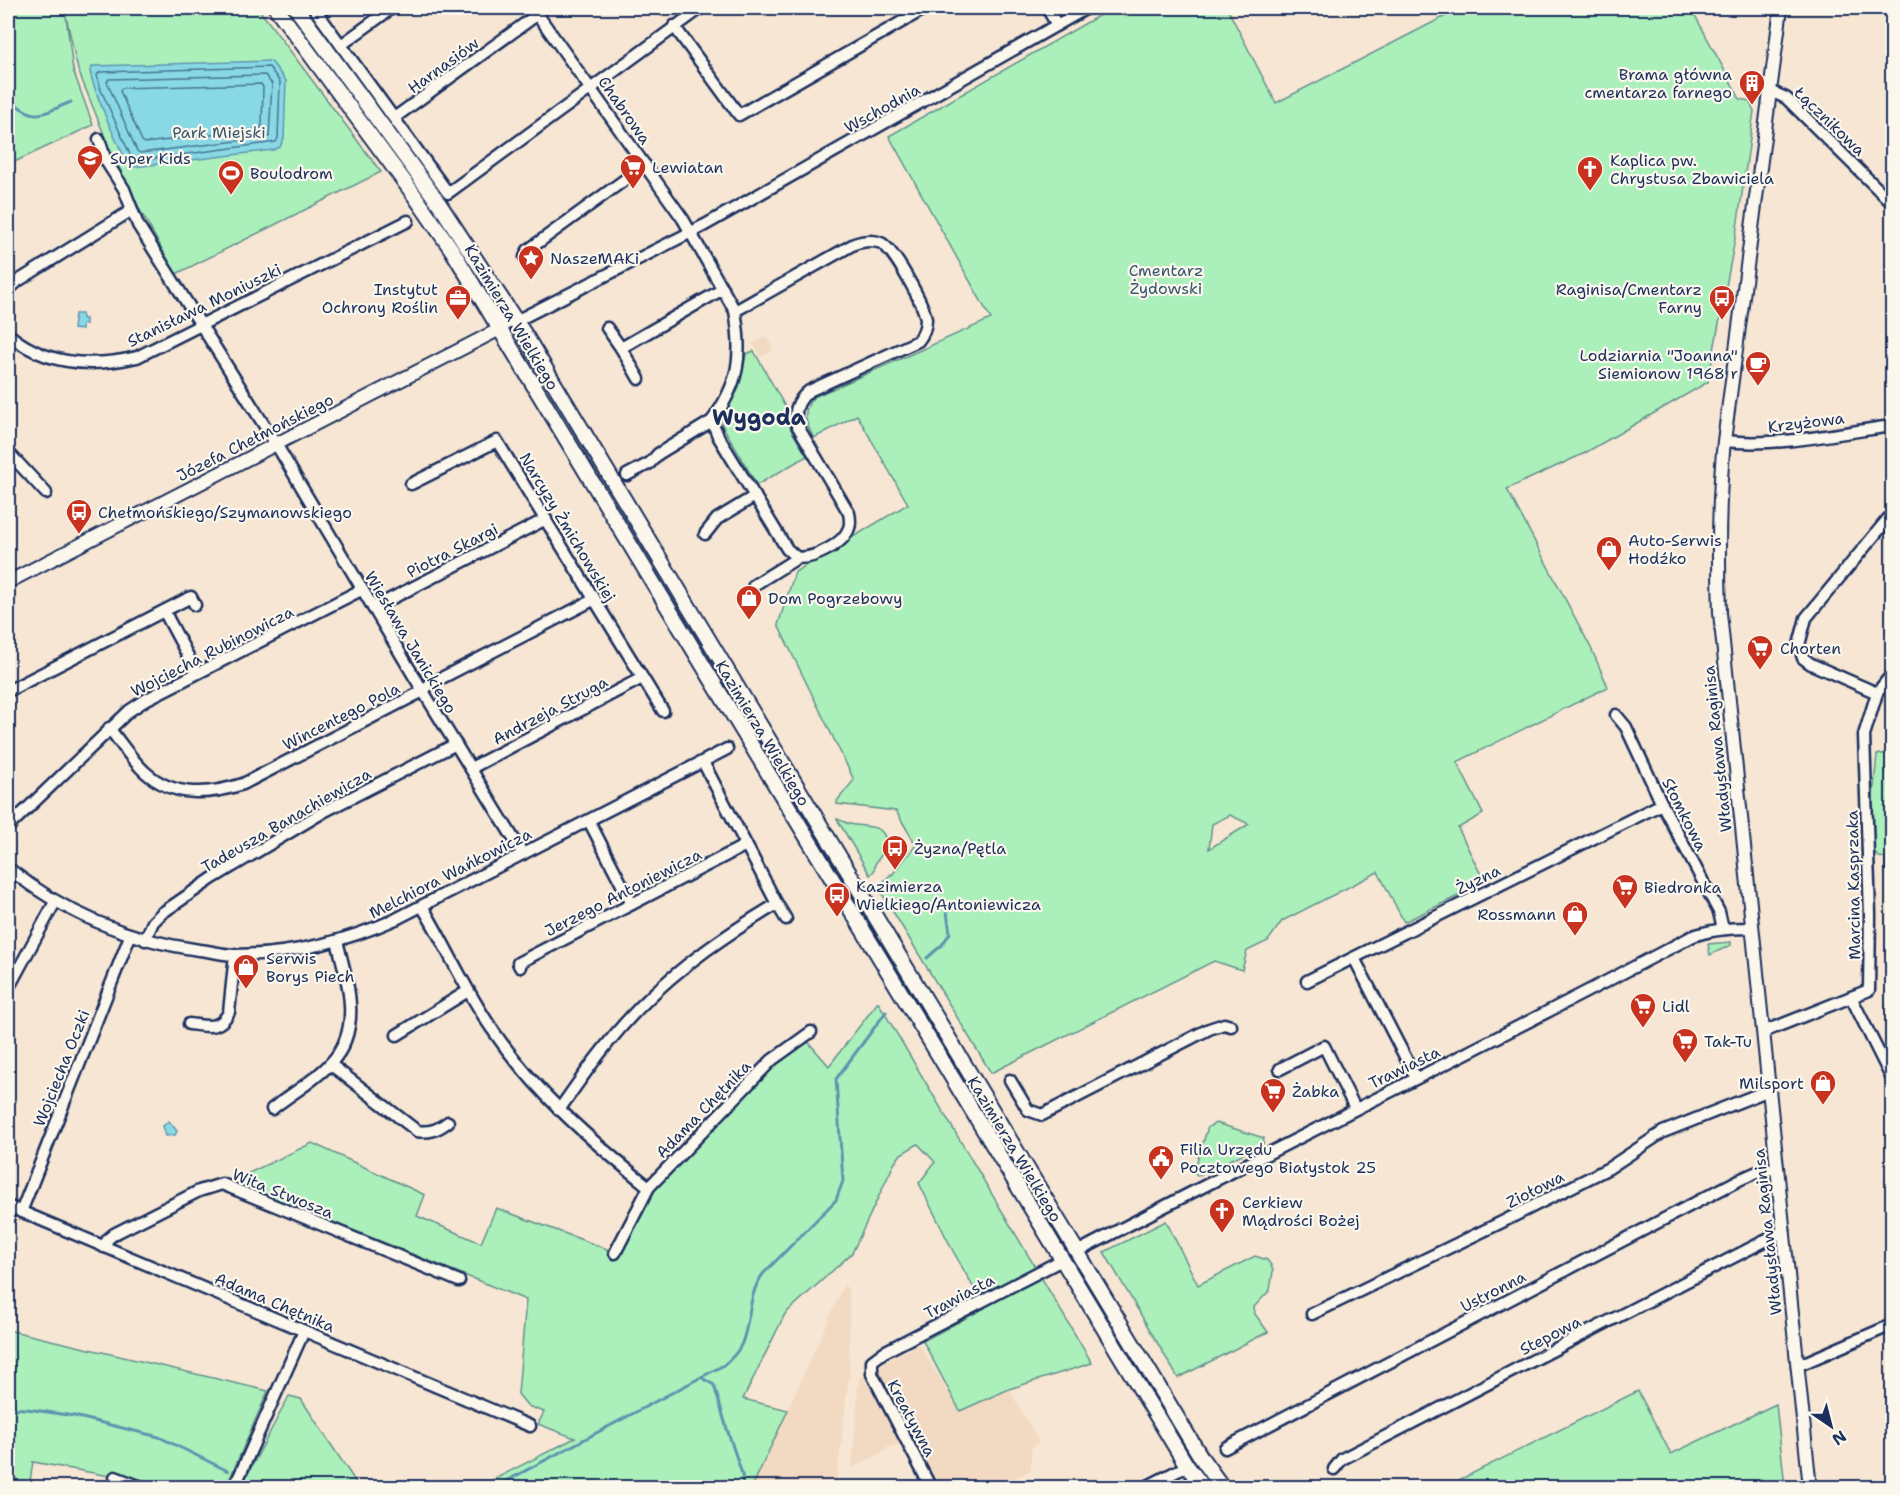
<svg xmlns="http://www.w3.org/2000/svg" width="1900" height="1495" viewBox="0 0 1900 1495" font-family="'Shantell Sans',sans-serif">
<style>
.built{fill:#f2dac2}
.green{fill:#abf0bb;stroke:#63908c;stroke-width:1.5;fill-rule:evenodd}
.water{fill:#89d9e5;stroke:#5d95af;stroke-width:1.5}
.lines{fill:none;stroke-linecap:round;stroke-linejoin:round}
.shore{stroke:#477394;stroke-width:1.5}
.stream{stroke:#5d95af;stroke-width:3}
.minor-casing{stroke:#1b2f5e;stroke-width:15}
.tertiary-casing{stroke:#1b2f5e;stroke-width:16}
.secondary-casing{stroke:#1b2f5e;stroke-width:18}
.minor{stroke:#fbf7ec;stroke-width:10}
.tertiary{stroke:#fbf7ec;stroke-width:12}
.secondary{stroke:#fbf7ec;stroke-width:14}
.labels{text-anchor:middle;stroke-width:4.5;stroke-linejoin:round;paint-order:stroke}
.street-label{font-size:16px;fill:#1b2f5e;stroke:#fbf7ec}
.poi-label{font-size:16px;fill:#1b2f5e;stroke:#fbf7ec;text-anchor:start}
.park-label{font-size:16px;fill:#385671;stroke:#fbf7ec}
.district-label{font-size:22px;font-weight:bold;fill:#1b2f5e;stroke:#fbf7ec}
</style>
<rect width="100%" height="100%" fill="#f6e6d3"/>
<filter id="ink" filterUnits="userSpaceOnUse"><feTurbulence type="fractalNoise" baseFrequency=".0167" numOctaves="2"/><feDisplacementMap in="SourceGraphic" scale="12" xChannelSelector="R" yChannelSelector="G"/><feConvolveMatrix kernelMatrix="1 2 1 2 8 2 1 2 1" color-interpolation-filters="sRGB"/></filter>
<g filter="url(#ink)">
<g class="built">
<polygon points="766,336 774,350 761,357 753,343"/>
<polygon points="844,1285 849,1290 849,1376 836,1487 752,1488"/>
<polygon points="919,1344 960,1411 1009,1389 1039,1442 1031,1448 1031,1470 998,1487 939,1487 879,1373 883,1363"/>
<polygon points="863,1375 901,1443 889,1447 878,1455 852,1468 859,1378"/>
</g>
<g class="green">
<polygon points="8,8 258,8 381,172 176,274 140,210 109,147 78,70 66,16 73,70 93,125 8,165"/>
<path d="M 1112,8 L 1227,8 L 1276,103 L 1461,8 L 1691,8 L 1740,99 L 1749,101 L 1754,111 L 1737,228 L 1708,382 L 1585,453 L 1507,489 L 1591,648 L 1608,687 L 1457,762 L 1483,814 L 1458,828 L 1485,883 L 1404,922 L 1378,872 L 1282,921 L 1268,941 L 1247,951 L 1242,970 L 1214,961 L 991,1073 L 878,887 L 891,874 L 892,875 L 916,845 L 896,811 L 837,804 L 837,801 L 854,780 L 778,625 L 795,572 L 908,504 L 857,415 L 814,438 C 805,423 801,410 814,397 L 991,319 L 889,136 ZM 1230,815 L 1249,824 L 1209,849 L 1212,824 Z"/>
<polygon points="754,351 788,412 791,430 807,456 757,485 722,425 724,415 738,390 746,354"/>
<polygon points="1892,752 1892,870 1885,870 1885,858 1879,857 1874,852 1873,797 1877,755"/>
<path d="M 837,819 C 842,820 845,823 850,824 C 867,828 888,822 886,848 L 875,864 L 874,871 L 870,875 Z"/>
<polygon points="1731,942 1731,945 1710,955 1708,944"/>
<polygon points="878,1002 1092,1363 1009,1389 960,1411 923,1341 985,1308 953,1251 919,1183 935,1162 918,1144 901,1154 894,1164 852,1253 785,1314 743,1399 788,1410 752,1487 479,1487 575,1438 538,1424 544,1412 528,1406 518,1394 526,1300 232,1181 312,1143 425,1195 417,1216 481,1243 496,1208 615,1252 649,1187 772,1060 804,1037 829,1066"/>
<polygon points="1216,1123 1264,1138 1263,1144 1197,1176 1194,1171 1208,1127"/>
<polygon points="1166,1221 1198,1285 1255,1256 1267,1260 1271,1265 1273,1271 1270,1290 1254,1307 1255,1314 1268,1332 1178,1378 1104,1252"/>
<polygon points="8,1330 268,1391 226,1487 168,1487 132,1477 115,1477 33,1462 29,1487 8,1488"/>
<polygon points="1638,1391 1671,1454 1776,1404 1785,1487 1445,1487"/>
<polygon points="289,1396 301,1399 359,1487 241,1487"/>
</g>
<g class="water">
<path d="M 271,61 L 286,81 L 284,138 L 280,147 L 273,150 L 134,167 C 122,163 93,87 90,71 L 93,66 Z"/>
<polygon points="75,314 82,314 82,319 86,319 86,324 82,324 82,330 73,329"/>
<polygon points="169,1121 177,1131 175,1135 166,1136 163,1126"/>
</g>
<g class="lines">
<g class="shore">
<polygon points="269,67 280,82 278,138 276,142 135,161 132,159 101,90 97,75 100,72"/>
<polygon points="265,75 272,84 269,137 140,153 137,151 107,82 109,79"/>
<polygon points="261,84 263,87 262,126 260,129 145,143 142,141 120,91 122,88"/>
</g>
<g class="stream">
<path d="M 8,99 C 38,122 38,115 71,102"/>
<polyline points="927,958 942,945 950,933 947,912"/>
<polyline points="702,1378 714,1385 727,1429 742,1474 743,1488"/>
<polyline points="8,1408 27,1409 74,1416 159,1437 228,1471"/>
<polyline points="247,1481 259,1488"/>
<path d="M 493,1488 L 724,1365 C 731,1359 739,1351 742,1343 C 751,1319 748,1294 763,1274 L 836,1200 L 843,1181 L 836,1079 L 886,1012"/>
</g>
<g class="minor-casing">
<g id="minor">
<polyline points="314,8 448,193 701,8"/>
<path d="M 533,8 L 683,219 L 735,311 L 854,244 C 863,241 872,239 881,243 C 894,249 924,305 926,319 C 926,328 923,335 918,341 L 809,391 C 798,400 793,411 797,425 L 849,513 C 850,518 851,523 849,528 C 844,544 811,561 796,557 L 787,549 L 718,436 L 712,421 C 739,383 743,357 735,311"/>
<polyline points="1047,8 1057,25"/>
<polyline points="674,26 739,115 926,8"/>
<polyline points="341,45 392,8"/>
<polyline points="1770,91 1786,98 1892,203"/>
<polyline points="394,118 538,14"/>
<polyline points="99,139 106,161 124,189 138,225 276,444 415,678 523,854"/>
<polyline points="525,257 528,250 645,165"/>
<polyline points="8,290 18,281 132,210"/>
<polyline points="516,321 705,225 1087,8"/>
<polyline points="607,328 621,348"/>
<path d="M 8,334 C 45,365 91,368 137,357 L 408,221"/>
<polyline points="639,379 621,348 723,289"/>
<path d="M 1724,441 C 1780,447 1837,433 1892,426"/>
<polyline points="8,452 46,493"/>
<polyline points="627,475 650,463 658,454 712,421"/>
<polyline points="411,484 497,441 663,711"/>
<polyline points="705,534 717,519 755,496"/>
<polyline points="750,596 754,585 794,560 796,557"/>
<polyline points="373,608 546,519"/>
<polyline points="164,611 197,673"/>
<polyline points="8,691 191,597 195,605"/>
<polyline points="1877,693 1811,664 1803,658 1799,645 1806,618 1892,514"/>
<polyline points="1616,715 1626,727 1662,804 1719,912 1723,929"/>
<path d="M 109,728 C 121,743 131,759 145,772 C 174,798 209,795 243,784 L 423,691 L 430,684 L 595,599"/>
<polyline points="471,768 642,678"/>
<polyline points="589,821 632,904"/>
<polyline points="8,827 129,711 147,699 361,590"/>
<path d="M 8,868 C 64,913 127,940 199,950 C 211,951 223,955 235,955 C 290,955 346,941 396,919 L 727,749"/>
<polyline points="777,904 786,919"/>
<path d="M 422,906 C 447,947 465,990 492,1029 C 535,1092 590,1140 649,1187"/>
<polyline points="145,940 153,922 162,913 213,878 325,811 456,744"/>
<polyline points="1354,958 1416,1078"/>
<polyline points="520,967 518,963 746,845"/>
<polyline points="1307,981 1662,804"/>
<polyline points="9,987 55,902"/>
<polyline points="1851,997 1892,1079"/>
<path d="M 189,1024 C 207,1026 219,1031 229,1012 L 235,955"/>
<polyline points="1763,1032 1869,990 1870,914 1864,735 1877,693 1892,674"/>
<polyline points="397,1035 468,991"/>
<path d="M 330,1064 L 417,1131 C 430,1133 437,1130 448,1122"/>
<polyline points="1280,1069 1324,1046 1355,1108"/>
<polyline points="1010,1080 1028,1110 1042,1115 1209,1029 1224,1024 1231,1026"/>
<path d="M 272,1109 C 291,1094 314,1081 330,1064 C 364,1029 347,981 337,941"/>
<path d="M 559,1110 C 584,1074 610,1037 641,1006 C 681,965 729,933 777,904 L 703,762"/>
<polyline points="8,1206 530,1426"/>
<polyline points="21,1212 130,936"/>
<polyline points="104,1247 108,1239 114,1234 199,1191 222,1184 459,1281"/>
<path d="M 1077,1252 C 1280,1145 1488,1045 1691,937 C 1710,929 1731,928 1751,928"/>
<polyline points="615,1253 649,1187 772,1060 811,1032"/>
<polyline points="1312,1314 1502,1222 1609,1168 1663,1132 1769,1090"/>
<polyline points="1797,1366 1887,1327 1892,1329"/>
<polyline points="1225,1448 1739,1180 1757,1172 1777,1168"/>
<polyline points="1334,1469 1342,1459 1784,1231"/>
<polyline points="115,1477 144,1488"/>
<polyline points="234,1488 304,1331"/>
<polyline points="931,1488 872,1374 872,1361 884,1352 1062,1260"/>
<polyline points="1144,1488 1187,1466"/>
</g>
</g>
<g class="tertiary-casing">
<g id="tertiary">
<path d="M 1781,8 L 1724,441 C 1718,500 1718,554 1720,613 L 1810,1488"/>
<polyline points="8,582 500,329 506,323 511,314"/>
</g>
</g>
<g class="secondary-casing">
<g id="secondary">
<polyline points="276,8 412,192 452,250 1187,1466 1204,1488"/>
<polyline points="296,8 438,202 525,335 1202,1459 1223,1488"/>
</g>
</g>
<use href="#minor" class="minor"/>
<use href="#tertiary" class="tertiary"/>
<use href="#secondary" class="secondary"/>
</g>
</g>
<defs>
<g id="building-pin" transform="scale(1.35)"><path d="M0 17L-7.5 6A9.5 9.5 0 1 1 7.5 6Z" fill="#c8321e" stroke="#fbf7ec"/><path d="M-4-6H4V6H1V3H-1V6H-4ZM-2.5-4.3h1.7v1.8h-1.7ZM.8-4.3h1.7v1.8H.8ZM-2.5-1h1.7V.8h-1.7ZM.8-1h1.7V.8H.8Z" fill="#fff"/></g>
<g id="school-pin" transform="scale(1.35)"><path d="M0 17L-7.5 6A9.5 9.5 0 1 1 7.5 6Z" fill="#c8321e" stroke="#fbf7ec"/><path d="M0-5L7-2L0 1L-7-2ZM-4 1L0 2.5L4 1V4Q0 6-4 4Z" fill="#fff"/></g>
<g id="supermarket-pin" transform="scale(1.35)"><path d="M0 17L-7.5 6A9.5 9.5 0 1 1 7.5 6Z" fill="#c8321e" stroke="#fbf7ec"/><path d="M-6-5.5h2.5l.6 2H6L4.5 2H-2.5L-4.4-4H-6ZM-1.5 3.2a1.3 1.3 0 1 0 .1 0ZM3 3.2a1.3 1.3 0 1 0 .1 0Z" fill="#fff"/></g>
<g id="church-pin" transform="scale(1.35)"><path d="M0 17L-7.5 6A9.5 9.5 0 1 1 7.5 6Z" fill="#c8321e" stroke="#fbf7ec"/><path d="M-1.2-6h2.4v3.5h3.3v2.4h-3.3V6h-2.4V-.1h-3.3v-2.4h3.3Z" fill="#fff"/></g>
<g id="stadium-pin" transform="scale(1.35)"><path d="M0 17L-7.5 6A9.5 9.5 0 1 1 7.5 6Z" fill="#c8321e" stroke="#fbf7ec"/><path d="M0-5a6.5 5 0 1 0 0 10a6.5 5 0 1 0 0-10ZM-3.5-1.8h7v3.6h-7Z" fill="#fff"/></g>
<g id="sight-pin" transform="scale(1.35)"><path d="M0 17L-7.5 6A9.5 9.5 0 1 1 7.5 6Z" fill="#c8321e" stroke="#fbf7ec"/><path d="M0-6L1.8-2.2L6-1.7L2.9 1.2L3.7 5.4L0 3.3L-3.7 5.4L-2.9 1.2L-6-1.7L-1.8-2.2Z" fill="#fff"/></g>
<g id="office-pin" transform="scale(1.35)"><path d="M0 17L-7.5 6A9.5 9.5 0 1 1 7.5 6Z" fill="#c8321e" stroke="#fbf7ec"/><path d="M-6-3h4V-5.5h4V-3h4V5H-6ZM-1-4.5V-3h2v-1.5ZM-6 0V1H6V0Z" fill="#fff"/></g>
<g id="bus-pin" transform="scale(1.35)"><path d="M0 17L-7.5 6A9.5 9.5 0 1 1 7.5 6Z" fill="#c8321e" stroke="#fbf7ec"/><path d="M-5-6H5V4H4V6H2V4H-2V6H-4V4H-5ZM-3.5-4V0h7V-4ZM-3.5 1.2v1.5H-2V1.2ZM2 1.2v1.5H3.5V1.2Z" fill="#fff"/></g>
<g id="cafe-pin" transform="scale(1.35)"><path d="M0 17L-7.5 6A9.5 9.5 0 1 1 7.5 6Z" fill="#c8321e" stroke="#fbf7ec"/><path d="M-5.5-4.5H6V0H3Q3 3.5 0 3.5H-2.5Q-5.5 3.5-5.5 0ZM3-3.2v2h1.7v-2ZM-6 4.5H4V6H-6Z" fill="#fff"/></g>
<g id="shop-pin" transform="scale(1.35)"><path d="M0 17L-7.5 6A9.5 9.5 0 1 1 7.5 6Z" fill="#c8321e" stroke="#fbf7ec"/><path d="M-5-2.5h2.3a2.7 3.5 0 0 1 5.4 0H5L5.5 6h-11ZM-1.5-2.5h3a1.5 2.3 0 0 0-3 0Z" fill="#fff"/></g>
<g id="civic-pin" transform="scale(1.35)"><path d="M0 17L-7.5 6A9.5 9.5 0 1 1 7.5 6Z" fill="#c8321e" stroke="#fbf7ec"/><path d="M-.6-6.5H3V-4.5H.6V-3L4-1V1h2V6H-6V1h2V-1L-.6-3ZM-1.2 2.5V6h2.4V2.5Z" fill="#fff"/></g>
</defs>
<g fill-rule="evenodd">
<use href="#building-pin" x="1752" y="83"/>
<use href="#school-pin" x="90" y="158"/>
<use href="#supermarket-pin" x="633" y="167"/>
<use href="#church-pin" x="1590" y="169"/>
<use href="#stadium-pin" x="231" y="173"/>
<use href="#sight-pin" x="531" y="258"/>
<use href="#office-pin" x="458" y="298"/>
<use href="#bus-pin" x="1722" y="298"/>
<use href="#cafe-pin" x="1758" y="364"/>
<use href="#bus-pin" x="79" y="512"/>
<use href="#shop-pin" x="1609" y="549"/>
<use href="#shop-pin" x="749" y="598"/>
<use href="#supermarket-pin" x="1760" y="648"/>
<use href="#bus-pin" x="895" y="848"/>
<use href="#supermarket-pin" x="1625" y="887"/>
<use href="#bus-pin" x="837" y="895"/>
<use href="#shop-pin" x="1575" y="914"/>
<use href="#shop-pin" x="246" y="967"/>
<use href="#supermarket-pin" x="1643" y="1006"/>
<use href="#supermarket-pin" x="1685" y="1041"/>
<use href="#shop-pin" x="1823" y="1083"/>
<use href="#supermarket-pin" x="1273" y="1091"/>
<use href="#civic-pin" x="1161" y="1158"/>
<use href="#church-pin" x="1222" y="1211"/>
</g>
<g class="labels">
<g class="street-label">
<text transform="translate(443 65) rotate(-36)" y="6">Harnasiów</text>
<text transform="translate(882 108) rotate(-29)" y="6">Wschodnia</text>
<text transform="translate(625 110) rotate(55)" y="6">Chabrowa</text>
<text transform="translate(1830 121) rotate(44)" y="6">Łącznikowa</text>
<text transform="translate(204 305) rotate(-26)" y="6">Stanisława Moniuszki</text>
<text transform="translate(512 317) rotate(59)" y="6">Kazimierza Wielkiego</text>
<text transform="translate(1806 422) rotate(-7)" y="6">Krzyżowa</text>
<text transform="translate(255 437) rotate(-27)" y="6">Józefa Chełmońskiego</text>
<text transform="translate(568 527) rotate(59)" y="6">Narcyzy Żmichowskiej</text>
<text transform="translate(452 550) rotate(-27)" y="6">Piotra Skargi</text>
<text transform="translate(411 642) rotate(59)" y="6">Wiesława Janickiego</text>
<text transform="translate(212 651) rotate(-27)" y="6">Wojciecha Rubinowicza</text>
<text transform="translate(550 710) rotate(-28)" y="6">Andrzeja Struga</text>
<text transform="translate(341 716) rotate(-27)" y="6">Wincentego Pola</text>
<text transform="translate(763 733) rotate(59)" y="6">Kazimierza Wielkiego</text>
<text transform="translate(1717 749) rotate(-96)" y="6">Władysława Raginisa</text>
<text transform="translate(1685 814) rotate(63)" y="6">Słomkowa</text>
<text transform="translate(286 820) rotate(-30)" y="6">Tadeusza Banachiewicza</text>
<text transform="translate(450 873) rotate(-27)" y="6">Melchiora Wańkowicza</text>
<text transform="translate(1478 879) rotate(-26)" y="6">Żyzna</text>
<text transform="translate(1853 885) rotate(-91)" y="6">Marcina Kasprzaka</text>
<text transform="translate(623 892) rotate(-27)" y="6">Jerzego Antoniewicza</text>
<text transform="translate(1404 1067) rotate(-26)" y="6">Trawiasta</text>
<text transform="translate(61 1068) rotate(-68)" y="6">Wojciecha Oczki</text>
<text transform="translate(703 1109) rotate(-46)" y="6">Adama Chętnika</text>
<text transform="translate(1015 1149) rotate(59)" y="6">Kazimierza Wielkiego</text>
<text transform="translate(1535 1189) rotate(-27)" y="6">Ziołowa</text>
<text transform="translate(283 1193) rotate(22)" y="6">Wita Stwosza</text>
<text transform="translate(1767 1232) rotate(-96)" y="6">Władysława Raginisa</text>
<text transform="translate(1493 1291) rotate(-27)" y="6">Ustronna</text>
<text transform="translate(959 1296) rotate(-28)" y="6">Trawiasta</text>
<text transform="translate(275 1302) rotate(23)" y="6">Adama Chętnika</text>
<text transform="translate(1550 1335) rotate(-27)" y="6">Stepowa</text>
<text transform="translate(912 1418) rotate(62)" y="6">Kreatywna</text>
</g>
<g class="poi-label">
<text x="1732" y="80" text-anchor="end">Brama główna<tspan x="1732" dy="18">cmentarza farnego</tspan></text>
<text x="110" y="164">Super Kids</text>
<text x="1610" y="166">Kaplica pw.<tspan x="1610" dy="18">Chrystusa Zbawiciela</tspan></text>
<text x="652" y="173">Lewiatan</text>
<text x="250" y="179">Boulodrom</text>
<text x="550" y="264">NaszeMAKi</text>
<text x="438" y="295" text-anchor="end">Instytut<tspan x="438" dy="18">Ochrony Roślin</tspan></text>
<text x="1702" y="295" text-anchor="end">Raginisa/Cmentarz<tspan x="1702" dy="18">Farny</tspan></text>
<text x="1738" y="361" text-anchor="end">Lodziarnia "Joanna"<tspan x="1738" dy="18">Siemionow 1968 r</tspan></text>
<text x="98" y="518">Chełmońskiego/Szymanowskiego</text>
<text x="1628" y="546">Auto-Serwis<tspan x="1628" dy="18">Hodźko</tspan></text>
<text x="768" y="604">Dom Pogrzebowy</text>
<text x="1780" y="654">Chorten</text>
<text x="914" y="854">Żyzna/Pętla</text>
<text x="856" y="892">Kazimierza<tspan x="856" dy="18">Wielkiego/Antoniewicza</tspan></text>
<text x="1644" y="893">Biedronka</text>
<text x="1556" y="920" text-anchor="end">Rossmann</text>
<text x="266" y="964">Serwis<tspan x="266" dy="18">Borys Piech</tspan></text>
<text x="1662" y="1012">Lidl</text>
<text x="1704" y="1047">Tak-Tu</text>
<text x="1804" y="1089" text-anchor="end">Milsport</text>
<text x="1292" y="1097">Żabka</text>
<text x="1180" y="1155">Filia Urzędu<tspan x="1180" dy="18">Pocztowego Białystok 25</tspan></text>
<text x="1242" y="1208">Cerkiew<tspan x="1242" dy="18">Mądrości Bożej</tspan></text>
</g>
<g class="park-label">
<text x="219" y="138">Park Miejski</text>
<text x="1166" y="276">Cmentarz<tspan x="1166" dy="18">Żydowski</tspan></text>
</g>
<g class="district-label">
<text x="759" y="425">Wygoda</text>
</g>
</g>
<rect width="1900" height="1495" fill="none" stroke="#fbf7ec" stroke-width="30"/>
<rect x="15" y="15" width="1870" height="1465" fill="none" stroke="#1b2f5e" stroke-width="2" filter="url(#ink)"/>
<g transform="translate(1831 1426) rotate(145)" stroke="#fbf7ec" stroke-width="4.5" paint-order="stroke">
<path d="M0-4.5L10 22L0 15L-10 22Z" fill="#1b2f5e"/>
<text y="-9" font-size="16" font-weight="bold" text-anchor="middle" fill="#1b2f5e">N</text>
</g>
</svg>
